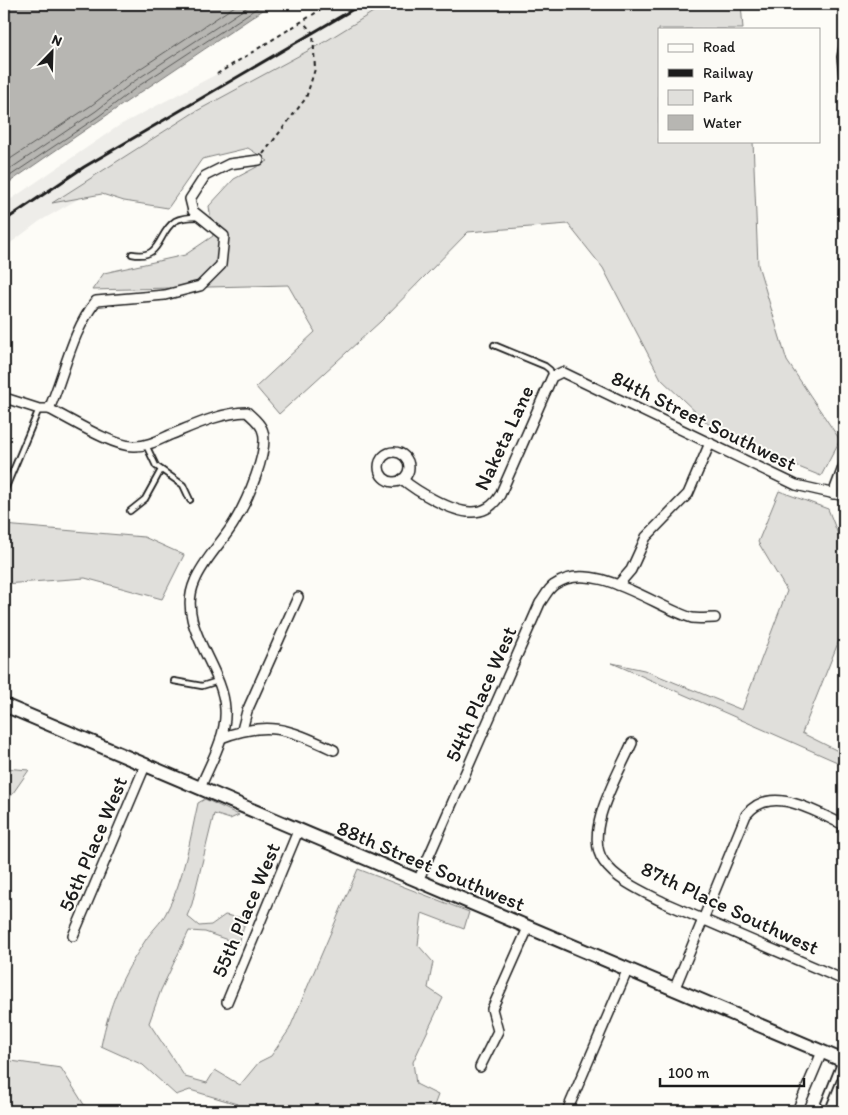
<svg xmlns="http://www.w3.org/2000/svg" width="848" height="1115" viewBox="0 0 848 1115" font-family="Itim,sans-serif">
<style>
.built{fill:#eeede9}
.green{fill:#e0dfdb;stroke:#7e7e7c}
.water{fill:#b7b6b2;stroke:#797876}
.lines{fill:none;stroke-linecap:round;stroke-linejoin:round}
.shore{stroke:#5a5a58;stroke-width:1}
.lane-casing{stroke:#1c1c1c;stroke-width:8}
.street-casing{stroke:#1c1c1c;stroke-width:12}
.secondary-casing{stroke:#1c1c1c;stroke-width:16}
.path{stroke:#1c1c1c;stroke-width:2;stroke-dasharray:4 4;stroke-linecap:butt}
.lane{stroke:#fdfcf7;stroke-width:4.5}
.street{stroke:#fdfcf7;stroke-width:9}
.secondary{stroke:#fdfcf7;stroke-width:12}
.rail{stroke:#1c1c1c;stroke-width:3}
.labels{text-anchor:middle;stroke-width:4;stroke-linejoin:round;paint-order:stroke}
.street-label{font-size:21px;fill:#1c1c1c;stroke:#fdfcf7}
</style>
<rect width="100%" height="100%" fill="#fdfcf7"/>
<filter id="ink" filterUnits="userSpaceOnUse"><feTurbulence type="fractalNoise" baseFrequency=".02" numOctaves="2"/><feDisplacementMap in="SourceGraphic" scale="10" xChannelSelector="R" yChannelSelector="G"/><feConvolveMatrix kernelMatrix="1 2 1 2 8 2 1 2 1" color-interpolation-filters="sRGB"/></filter>
<g filter="url(#ink)">
<polygon class="built" points="330,4 401,4 158,153 40,221 4,248 4,204 120,125 217,74"/>
<g class="green">
<polygon points="386,4 741,4 743,29 659,29 659,141 753,141 758,265 787,361 840,440 821,476 721,436 661,379 603,268 568,224 468,232 381,321 279,414 256,387 315,332 288,285 92,290 104,273 185,255 213,236 209,206 234,179 268,161 248,148 202,159 168,208 124,201 102,194 52,203 193,113 326,41"/>
<polygon points="779,491 828,509 844,549 844,628 802,733 844,754 844,765 612,663 644,670 742,710 787,591 758,542"/>
<polygon points="4,525 144,537 184,555 162,599 85,578 4,584"/>
<polygon points="4,768 29,770 4,806"/>
<path d="M 205,799 L 239,815 L 230,819 L 214,814 L 192,904 L 187,916 L 199,926 L 211,925 L 225,915 L 242,918 L 244,926 L 239,944 L 205,932 L 189,931 L 161,990 L 149,1023 L 185,1077 L 207,1083 L 215,1070 L 240,1085 L 259,1062 L 271,1056 L 289,1030 L 358,869 L 469,912 L 464,929 L 422,913 L 418,945 L 433,962 L 428,988 L 443,998 L 413,1062 L 416,1084 L 438,1095 L 432,1111 L 236,1111 L 237,1104 L 190,1090 L 176,1095 L 143,1065 L 101,1046 C 110,1002 121,978 145,941 C 151,931 161,923 166,913 C 184,880 190,839 198,803 Z"/>
<polygon points="4,1060 61,1068 88,1111 4,1111"/>
</g>
<path class="water" d="M 4,4 L 272,4 C 182,64 93,124 4,186 Z"/>
<g class="lines">
<g class="shore">
<polyline points="4,163 92,105 129,76 238,4"/>
<polyline points="4,173 96,111 133,82 252,4"/>
<polyline points="4,180 99,116 137,87 263,4"/>
</g>
<g class="lane-casing">
<g id="lane">
<polyline points="844,36 840,57 844,96"/>
<path d="M 132,254 C 162,260 157,233 175,221 C 182,217 191,217 198,217"/>
<polyline points="494,345 545,366 550,370 552,377"/>
<polyline points="146,445 156,466 183,485 190,500"/>
<polyline points="4,492 39,409"/>
<polyline points="130,511 145,499 161,470"/>
<polyline points="174,681 202,686 218,681"/>
<polyline points="842,825 844,850"/>
<polyline points="821,1111 841,1061"/>
</g>
</g>
<g class="street-casing">
<g id="street">
<path d="M 4,401 L 8,399 L 39,409 L 49,409 C 70,419 112,446 133,446 C 146,447 159,440 170,435 C 195,425 219,413 247,412 C 252,417 259,422 262,429 C 271,448 246,503 235,521 C 223,542 204,559 195,581 C 175,625 223,666 225,709 C 227,736 210,764 200,788"/>
<path d="M 49,409 C 65,373 71,333 96,301 L 165,295 L 200,286 L 221,265 L 224,236 L 193,211 L 190,199 L 205,176 L 229,164 L 259,160"/>
<circle cx="394" cy="467" r="15"/>
<path d="M 402,479 C 416,491 453,513 472,512 C 485,512 494,505 500,495 L 552,377 L 562,372 L 796,485 L 844,496"/>
<polyline points="833,494 844,465"/>
<polyline points="618,585 631,570 646,537 688,494 710,443"/>
<polyline points="242,730 247,711 298,597"/>
<path d="M 221,738 C 270,720 288,729 334,750"/>
<path d="M 632,743 C 619,773 582,833 604,862 C 617,881 646,893 665,903 L 844,980"/>
<path d="M 418,881 L 540,603 C 544,598 548,589 554,585 C 592,557 655,607 692,618 C 699,619 708,618 715,618"/>
<polyline points="73,936 145,766"/>
<path d="M 674,990 L 746,815 C 771,783 815,812 844,825"/>
<polyline points="227,1002 298,831"/>
<polyline points="480,1067 498,1031 492,1009 528,928"/>
<polyline points="567,1111 627,971"/>
<polyline points="797,1111 822,1052"/>
</g>
</g>
<g class="secondary-casing">
<polyline id="secondary" points="4,705 844,1061"/>
</g>
<g class="path">
<polyline points="217,74 330,4"/>
<polyline points="263,154 306,98 315,69 313,33 303,22"/>
</g>
<use href="#lane" class="lane"/>
<use href="#street" class="street"/>
<use href="#secondary" class="secondary"/>
<polyline class="rail" points="4,221 84,167 362,4"/>
</g>
</g>
<g class="labels">
<g class="street-label">
<text transform="translate(704 421) rotate(26)" y="7">84th Street Southwest</text>
<text transform="translate(504 438) rotate(-65)" y="7">Naketa Lane</text>
<text transform="translate(481 694) rotate(-66)" y="7">54th Place West</text>
<text transform="translate(93 844) rotate(-67)" y="7">56th Place West</text>
<text transform="translate(431 866) rotate(23)" y="7">88th Street Southwest</text>
<text transform="translate(730 908) rotate(25)" y="7">87th Place Southwest</text>
<text transform="translate(246 910) rotate(-67)" y="7">55th Place West</text>
</g>
</g>
<rect width="848" height="1115" fill="none" stroke="#fdfcf7" stroke-width="20"/>
<rect x="10" y="10" width="828" height="1095" fill="none" stroke="#1c1c1c" stroke-width="2" filter="url(#ink)"/>
<rect x="658" y="28" width="162" height="115" fill="#fdfcf7" stroke="#a3a29f"/>
<rect x="668" y="44" width="25" height="8" fill="#fdfcf7" stroke="#a3a29f"/>
<text x="703" y="52" font-size="15" fill="#1c1c1c">Road</text>
<rect x="668" y="69" width="25" height="8" fill="#1c1c1c" stroke="#a3a29f"/>
<text x="703" y="78" font-size="15" fill="#1c1c1c">Railway</text>
<rect x="668" y="90" width="25" height="15" fill="#e0dfdb" stroke="#a3a29f"/>
<text x="703" y="102" font-size="15" fill="#1c1c1c">Park</text>
<rect x="668" y="115" width="25" height="15" fill="#b7b6b2" stroke="#a3a29f"/>
<text x="703" y="128" font-size="15" fill="#1c1c1c">Water</text>
<g transform="translate(52 52) rotate(23)" stroke="#fdfcf7" stroke-width="4" paint-order="stroke">
<path d="M0-4L9 19L0 12L-9 19Z" fill="#1c1c1c"/>
<text y="-8" font-size="14" font-weight="bold" text-anchor="middle" fill="#1c1c1c">N</text>
</g>
<path d="M660 1078v8h144v-8" fill="none" stroke="#1c1c1c" stroke-width="2.5"/>
<text x="668" y="1078" font-size="15" fill="#1c1c1c" stroke="#fdfcf7" stroke-width="4" paint-order="stroke">100 m</text>
</svg>
